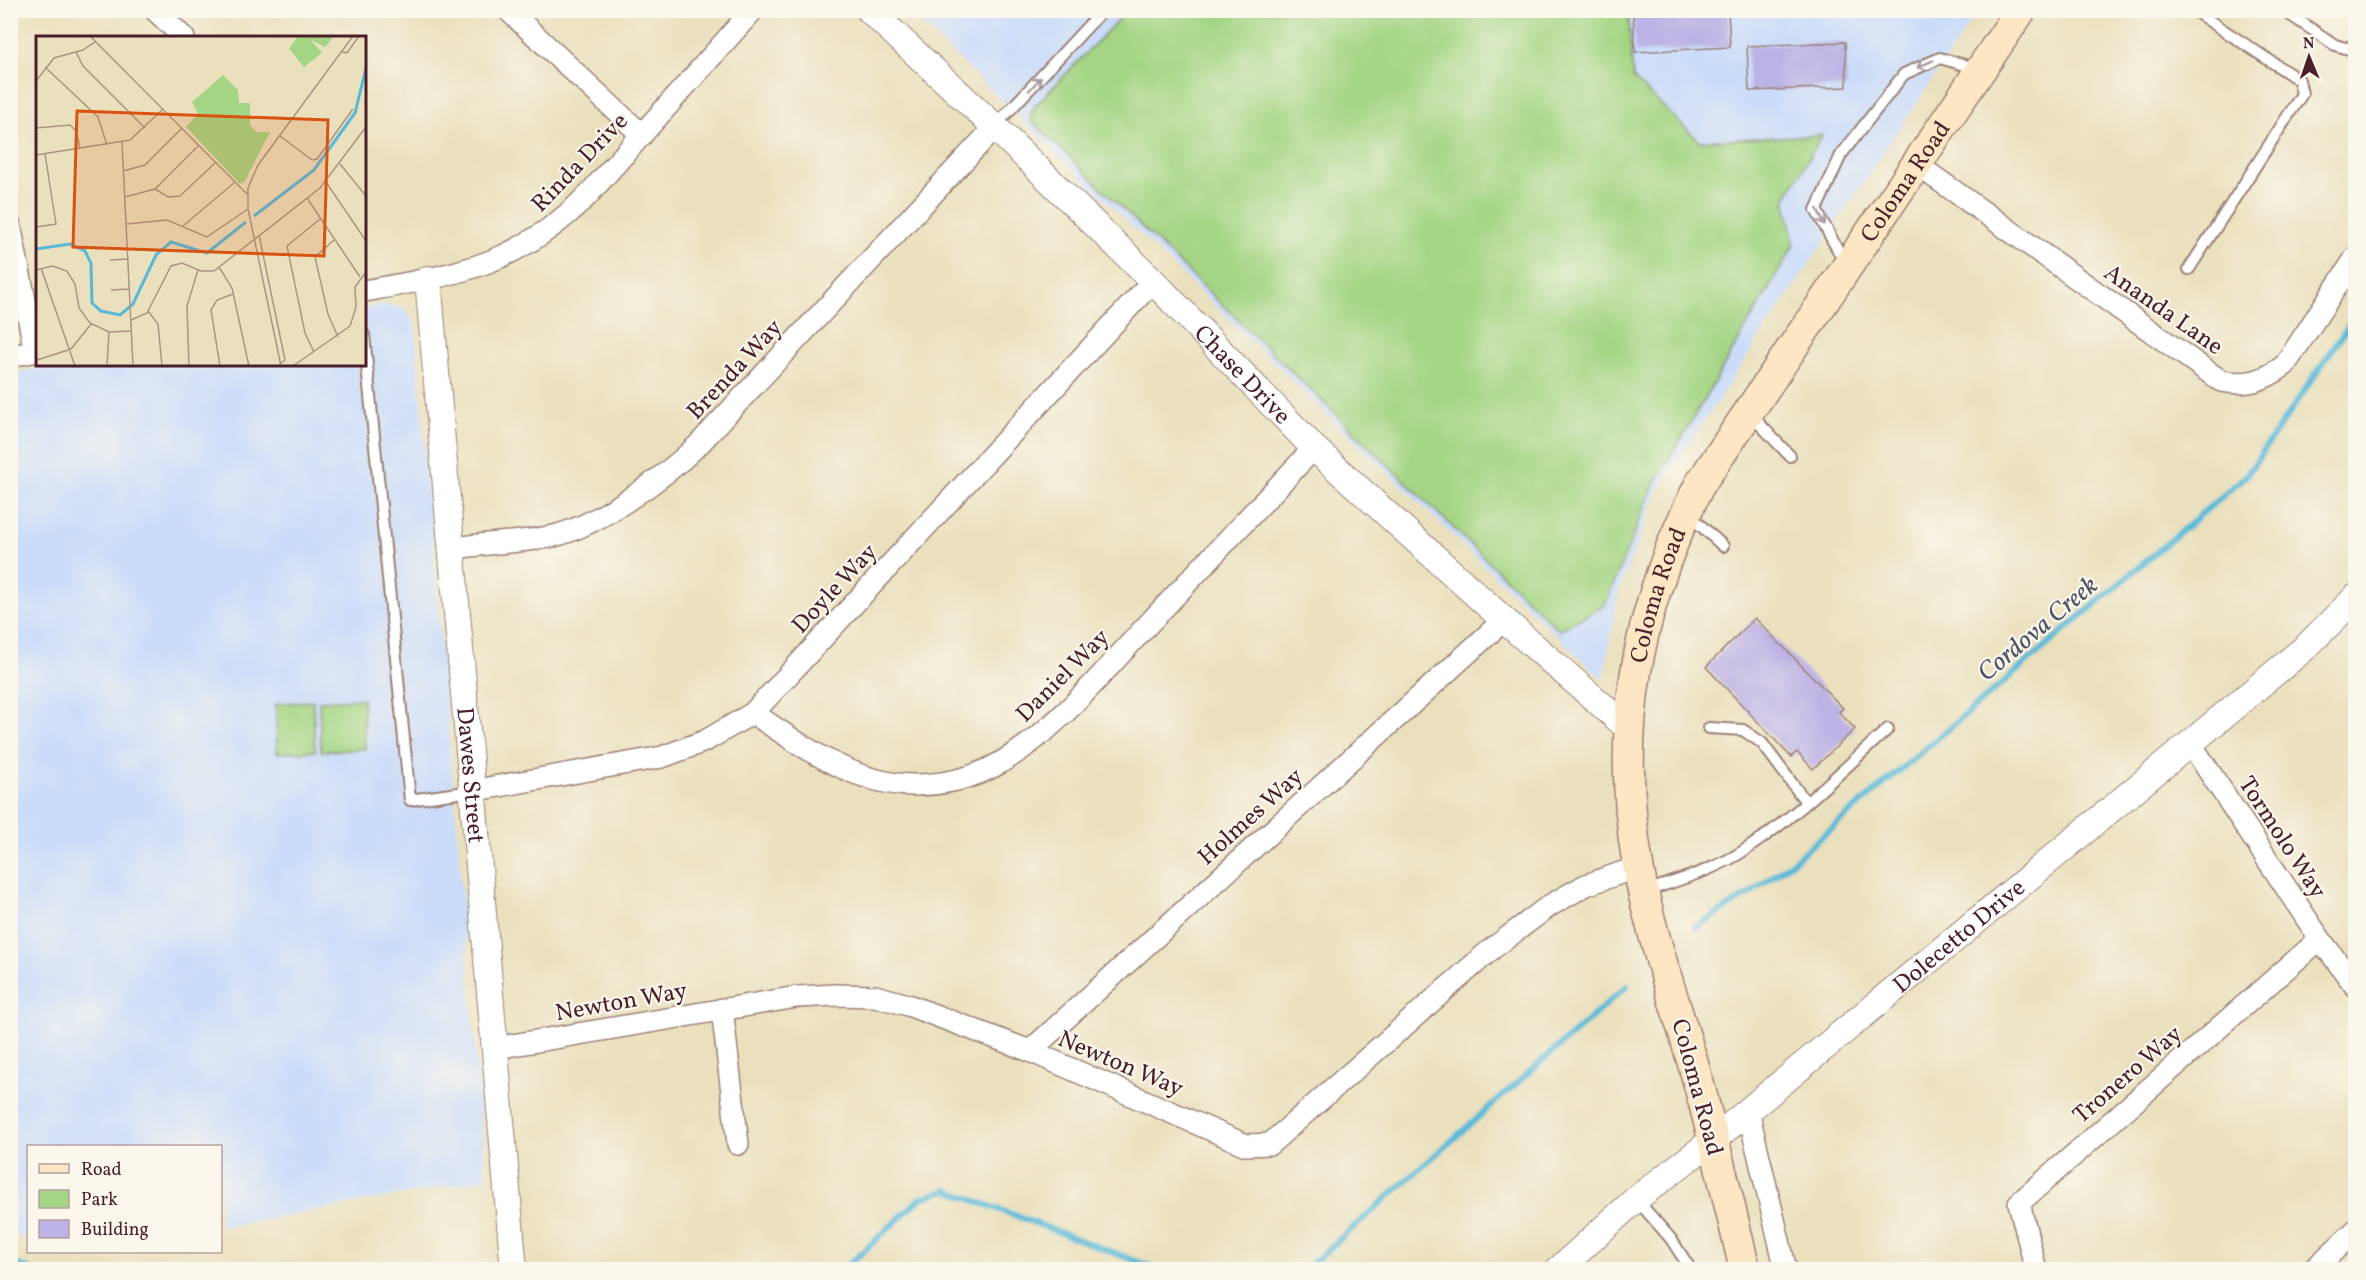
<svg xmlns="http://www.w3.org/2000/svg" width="2366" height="1280" viewBox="0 0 2366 1280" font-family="Vollkorn,serif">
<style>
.built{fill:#cadcf9}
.green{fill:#a4d584;stroke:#777a58;stroke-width:1.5}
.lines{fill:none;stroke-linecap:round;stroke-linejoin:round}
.stream{stroke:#58b9d7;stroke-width:6}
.building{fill:#bdb2e5}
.service-casing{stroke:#9a8074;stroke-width:14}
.minor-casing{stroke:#9a8074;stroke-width:24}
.tertiary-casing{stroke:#9a8074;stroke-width:28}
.secondary-casing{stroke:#9a8074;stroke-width:33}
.service{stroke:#fff;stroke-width:10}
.minor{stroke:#fff;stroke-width:21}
.tertiary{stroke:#fff;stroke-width:26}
.secondary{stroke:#fce6c4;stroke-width:30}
.oneway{stroke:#ae9aa0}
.labels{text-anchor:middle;stroke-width:4.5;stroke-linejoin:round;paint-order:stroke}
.street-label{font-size:24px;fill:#4a1f2b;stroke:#fbf7ec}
.water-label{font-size:26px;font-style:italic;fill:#4f5567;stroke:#fbf7ec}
.inset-river{fill:none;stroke:#58b9d7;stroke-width:3}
.inset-road{fill:none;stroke:#aa9383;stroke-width:1.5}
.view{fill:#d8530f;fill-opacity:0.15;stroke:#d8530f;stroke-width:3}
.inset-edge{fill:none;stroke:#4a1f2b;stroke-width:3}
</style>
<rect width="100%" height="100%" fill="#fbf7ec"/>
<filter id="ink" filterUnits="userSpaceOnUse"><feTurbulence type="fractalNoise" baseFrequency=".0167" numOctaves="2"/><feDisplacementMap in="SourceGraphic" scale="12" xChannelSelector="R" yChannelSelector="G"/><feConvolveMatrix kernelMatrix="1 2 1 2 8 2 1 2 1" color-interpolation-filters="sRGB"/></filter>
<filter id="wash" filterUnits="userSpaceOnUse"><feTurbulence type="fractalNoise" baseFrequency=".008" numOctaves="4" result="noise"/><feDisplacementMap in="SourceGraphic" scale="24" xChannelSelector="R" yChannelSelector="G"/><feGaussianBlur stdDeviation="1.35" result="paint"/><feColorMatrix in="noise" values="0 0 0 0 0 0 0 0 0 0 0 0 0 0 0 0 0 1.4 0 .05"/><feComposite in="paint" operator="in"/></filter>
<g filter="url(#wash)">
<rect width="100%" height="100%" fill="#eae0bd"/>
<g class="built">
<polygon points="909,11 1978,11 1658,490 1618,593 1603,680"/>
<polygon points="385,304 402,308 412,319 415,327 486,1179 221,1228 220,1146 28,1146 28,1241 11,1231 10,374 62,364 364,364 365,308"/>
</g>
<g class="green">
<polygon points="1628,10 1633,78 1699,141 1822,135 1785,200 1794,245 1652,489 1605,605 1559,630 1030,119 1034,107 1118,20 1123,11"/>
<polygon points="363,699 365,749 321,751 319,701"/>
<polygon points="313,701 315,751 277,753 276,704"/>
</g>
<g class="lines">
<g class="stream">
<polyline points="1696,927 1749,894 1792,862 2246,476 2356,315"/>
<polyline points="10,1262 31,1270"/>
<polyline points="843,1270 921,1198 947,1190 1160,1270"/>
<polyline points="1305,1270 1627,986"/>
</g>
</g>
<g id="blocks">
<g class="building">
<polygon points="1664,10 1728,10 1730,47 1635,52 1633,12"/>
<polygon points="1845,42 1847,87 1749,91 1747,46"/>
<polygon points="1755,618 1843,708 1839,712 1855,729 1813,769 1797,752 1791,757 1706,667"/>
</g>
</g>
</g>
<g filter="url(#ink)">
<use href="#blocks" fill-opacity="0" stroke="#9a8074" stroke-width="1.5"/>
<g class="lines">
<g class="service-casing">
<g id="service">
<polyline points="2283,10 2335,45 2349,49 2356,40"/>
<polyline points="995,126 1103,10"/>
<polyline points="1845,263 1816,210 1841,155 1904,74 1940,58 1978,69"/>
<polyline points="2189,269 2302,94 2299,80 2193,10"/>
<polyline points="364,335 410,800 471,791"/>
<polyline points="1751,415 1790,456"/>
<polyline points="1688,514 1723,546"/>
<polyline points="1709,728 1743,730 1762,743 1806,802"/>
<path d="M 1644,892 C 1678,880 1715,870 1745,850 C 1797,816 1842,770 1888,729"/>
<polyline points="1636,1199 1671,1239 1691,1270"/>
</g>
</g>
<g class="minor-casing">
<g id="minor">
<polyline points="155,10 184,38"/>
<polyline points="508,10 642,135"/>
<path d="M 1916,164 L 2221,381 C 2247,386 2264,381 2285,365 L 2356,257"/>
<polyline points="10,225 35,351"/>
<path d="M 364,291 C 458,274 517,266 587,196 L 753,10"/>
<polyline points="10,356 38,351"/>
<path d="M 451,549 C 482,543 513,543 543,538 C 591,532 665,477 699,444 L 995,127"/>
<path d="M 753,713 C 800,745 853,784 912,785 C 942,785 974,778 1000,763 C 1055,731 1096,680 1139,634 C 1198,572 1256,510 1314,448"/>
<polyline points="2191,744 2320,939 2356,987"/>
<polyline points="471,791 662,757 705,741 753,713 1153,281"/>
<polyline points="722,1009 738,1144"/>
<polyline points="495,1048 797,997 837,995 875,996 908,1005 1030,1051 1246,1145 1270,1144 1488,952 1549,906 1586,885 1638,867"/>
<polyline points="1030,1051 1504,620"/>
<polyline points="1748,1111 1786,1270"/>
<polyline points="2036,1270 2019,1203 2320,939"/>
<polyline points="2313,1270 2356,1230"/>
</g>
</g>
<g class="tertiary-casing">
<g id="tertiary">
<path id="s1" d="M 869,10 L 995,127 L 1153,281 L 1314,448 L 1504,620 L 1628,728"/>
<path id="s2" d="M 428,279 L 514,1270"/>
<path id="s3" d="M 1558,1270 L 1636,1199 L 1713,1140 L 2306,647 L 2356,597"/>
</g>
</g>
<g class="secondary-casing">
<g id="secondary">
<path id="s4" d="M 1745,1270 C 1729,1202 1713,1134 1694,1067 C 1675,1001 1650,934 1638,866 C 1614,728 1637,607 1700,484 L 2021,10"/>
</g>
</g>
<use href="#service" class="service"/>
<use href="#minor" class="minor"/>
<use href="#tertiary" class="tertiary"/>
<use href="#secondary" class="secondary"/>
</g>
<defs><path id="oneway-shaft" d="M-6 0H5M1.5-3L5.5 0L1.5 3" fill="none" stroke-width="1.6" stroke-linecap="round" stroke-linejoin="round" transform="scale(1.5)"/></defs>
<g class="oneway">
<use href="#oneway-shaft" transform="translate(1925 64) rotate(156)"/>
<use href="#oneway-shaft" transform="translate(1035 84) rotate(-47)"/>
<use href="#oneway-shaft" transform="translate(1821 217) rotate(66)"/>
</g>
</g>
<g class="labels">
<g class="street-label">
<text transform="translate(579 162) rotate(-46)" y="8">Rinda Drive</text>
<text dy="8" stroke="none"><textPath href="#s4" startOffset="1178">Coloma Road</textPath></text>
<text transform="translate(2164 309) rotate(35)" y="8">Ananda Lane</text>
<text transform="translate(734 369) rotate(-47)" y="8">Brenda Way</text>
<text dy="8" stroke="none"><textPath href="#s1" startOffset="522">Chase Drive</textPath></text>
<text transform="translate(834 588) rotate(-47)" y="8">Doyle Way</text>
<text dy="8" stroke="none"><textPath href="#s4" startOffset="693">Coloma Road</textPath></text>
<text transform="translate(1062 675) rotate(-45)" y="8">Daniel Way</text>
<text dy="8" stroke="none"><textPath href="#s2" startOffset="498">Dawes Street</textPath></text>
<text transform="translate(1250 816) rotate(-42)" y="8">Holmes Way</text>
<text transform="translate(2283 837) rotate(57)" y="8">Tormolo Way</text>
<text dy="8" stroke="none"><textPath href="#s3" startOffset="522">Dolecetto Drive</textPath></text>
<text transform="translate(621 1001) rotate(-10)" y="8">Newton Way</text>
<text transform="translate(1121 1063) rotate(23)" y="8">Newton Way</text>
<text transform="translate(2127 1074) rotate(-41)" y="8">Tronero Way</text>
<text transform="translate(1698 1087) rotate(75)" y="8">Coloma Road</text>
</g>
<g class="water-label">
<text transform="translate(2037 628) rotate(-40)" y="9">Cordova Creek</text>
</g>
</g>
<g transform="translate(36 36)">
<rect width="330" height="330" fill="#eae0bd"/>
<path d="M 262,0 L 271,1 L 298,0 L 289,11 L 275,4 L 286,17 L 268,31 L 253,13 ZM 187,39 L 202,54 L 203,67 L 214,67 L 214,89 L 221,96 L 234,96 L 209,145 L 204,148 L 150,91 L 162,78 L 156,66 Z" fill="#a4d584"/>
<path class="inset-river" d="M 218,180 L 278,134 L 319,77 L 330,32M 0,213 L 34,208 L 49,215 L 55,227 L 56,267 L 65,275 L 84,279 L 97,268 L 120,219 L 135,206 L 171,217 L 210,186"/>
<path class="inset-road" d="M 54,0 L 211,158M 40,16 L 47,30 L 109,92M 306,16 L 311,17 L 323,0M 9,31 L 62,81 L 71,109M 0,45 L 18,22 L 47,14 L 59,6M 0,92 L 34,89 L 40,95 L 44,112M 244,100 L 276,124 L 281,123 L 317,73M 86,106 L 97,330M 0,119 L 94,104 L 127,73M 304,128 L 330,160M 87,135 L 109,129 L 146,92M 290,146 L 330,205M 119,153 L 132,161 L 144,160 L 179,127M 89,161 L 119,153 L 163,109M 271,162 L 324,241M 90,188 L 131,184 L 171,201 L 212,173M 147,190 L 199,146M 0,191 L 20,188 L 9,118M 223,199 L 249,324 L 245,327M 298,204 L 279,221 L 292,278 L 302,301M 74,224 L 92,223M 183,231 L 196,252 L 213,330M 5,232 L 39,330M 0,234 L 17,230 L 31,235 L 39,248 L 43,272 L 54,287 L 73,296 L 95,295M 75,254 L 93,253M 112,275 L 122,288 L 126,330M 95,284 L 111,277 L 135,230 L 146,227 L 165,235 L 178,235 L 284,152 L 330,91M 278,316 L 269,297 L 251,210 L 284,183M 1,324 L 35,313 L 56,287M 71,330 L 73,296M 153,330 L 151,270 L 162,234M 184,330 L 175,274 L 181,264 L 197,258M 245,330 L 212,173 L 212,152 L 222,129 L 317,0M 257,330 L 314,290 L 320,271 L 319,251 L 330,236"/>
<path class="view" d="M 41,75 L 292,84 L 288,220 L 37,211 Z"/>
<rect width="330" height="330" class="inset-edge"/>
</g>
<rect width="2366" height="1280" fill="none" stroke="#fbf7ec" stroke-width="36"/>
<rect x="27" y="1145" width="195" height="108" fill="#fbf7ec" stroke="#b4a19f" stroke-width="1.5"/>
<rect x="39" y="1164" width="30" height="9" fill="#fce6c4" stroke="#b4a19f" stroke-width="1.5"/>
<text x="81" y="1175" font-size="18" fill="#4a1f2b">Road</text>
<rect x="39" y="1190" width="30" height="18" fill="#a4d584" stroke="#b4a19f" stroke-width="1.5"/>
<text x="81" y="1205" font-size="18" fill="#4a1f2b">Park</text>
<rect x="39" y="1220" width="30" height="18" fill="#bdb2e5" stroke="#b4a19f" stroke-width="1.5"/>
<text x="81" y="1235" font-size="18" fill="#4a1f2b">Building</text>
<g transform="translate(2309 57) rotate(358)" stroke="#fbf7ec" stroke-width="4.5" paint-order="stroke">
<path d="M0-4.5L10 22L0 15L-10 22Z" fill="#4a1f2b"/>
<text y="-9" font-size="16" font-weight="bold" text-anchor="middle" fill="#4a1f2b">N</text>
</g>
</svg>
